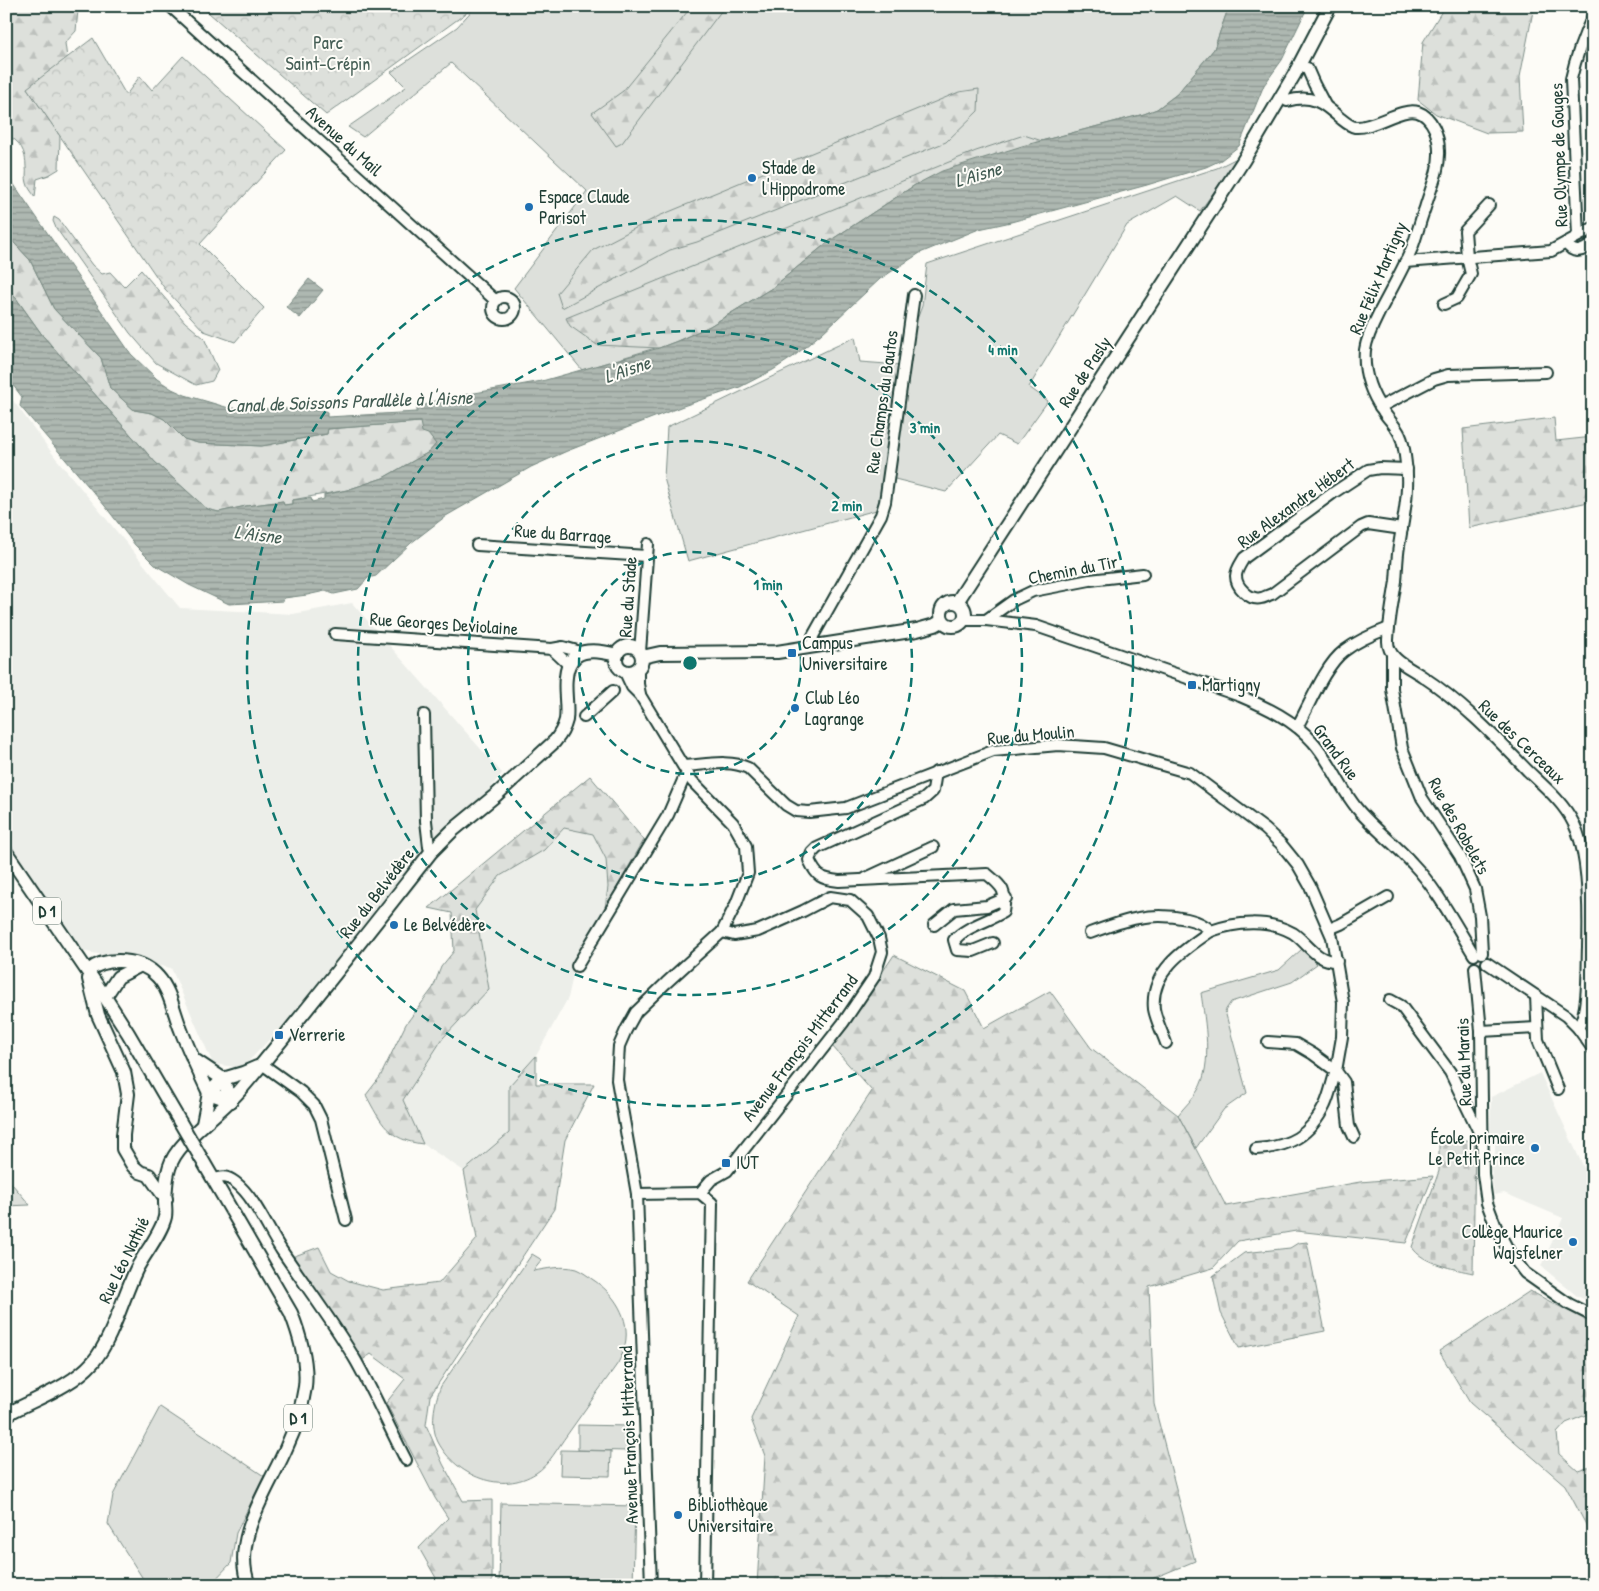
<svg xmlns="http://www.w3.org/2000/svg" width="1599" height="1591" viewBox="0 0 1599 1591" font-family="'Patrick Hand',sans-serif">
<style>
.built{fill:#eceee9}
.grass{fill:#dde0db;stroke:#7e8e88}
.forest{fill:url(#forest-firs);stroke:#7e8e88}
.cemetery{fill:url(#cemetery-stones);stroke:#7e8e88}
.park{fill:url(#park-crowns);stroke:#7e8e88}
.water{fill:url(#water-rules);stroke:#75877f}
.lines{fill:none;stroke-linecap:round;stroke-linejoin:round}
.minor-casing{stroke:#1f3d34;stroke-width:14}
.major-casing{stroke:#1f3d34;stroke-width:16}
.minor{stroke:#fdfcf7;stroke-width:10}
.major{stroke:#fdfcf7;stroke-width:12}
.major-bridge-casing{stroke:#1f3d34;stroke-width:16;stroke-linecap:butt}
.major-bridge{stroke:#fdfcf7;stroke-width:12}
.ring{fill:none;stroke:#0f766e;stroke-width:2.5;stroke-dasharray:9 6}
.poi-dot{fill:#1f6fb2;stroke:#fdfcf7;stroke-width:2}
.labels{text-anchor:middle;stroke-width:4;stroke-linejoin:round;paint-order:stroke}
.shield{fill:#fdfcf7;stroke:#62766e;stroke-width:1}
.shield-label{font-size:16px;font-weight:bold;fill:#1f3d34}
.park-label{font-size:18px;fill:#455e55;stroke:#fdfcf7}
.street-label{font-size:18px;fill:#1f3d34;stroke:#fdfcf7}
.poi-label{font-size:18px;fill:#1f3d34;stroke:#fdfcf7;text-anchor:start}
.water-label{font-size:19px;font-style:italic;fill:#435c53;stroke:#fdfcf7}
.centre{fill:#0f766e;stroke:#fdfcf7;stroke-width:2.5}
.ring-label{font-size:15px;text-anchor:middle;font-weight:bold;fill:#0f766e;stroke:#fdfcf7;stroke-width:4;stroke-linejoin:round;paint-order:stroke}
</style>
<defs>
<pattern id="forest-firs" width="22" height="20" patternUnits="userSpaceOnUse" patternTransform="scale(1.25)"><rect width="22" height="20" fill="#dde0db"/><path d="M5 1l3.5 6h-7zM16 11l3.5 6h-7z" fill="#bdc1bd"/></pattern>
<pattern id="cemetery-stones" width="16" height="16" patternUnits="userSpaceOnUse" patternTransform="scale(1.25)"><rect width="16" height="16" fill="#dde0db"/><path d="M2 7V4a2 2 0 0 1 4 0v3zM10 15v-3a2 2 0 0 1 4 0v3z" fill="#bdc1bd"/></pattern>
<pattern id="park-crowns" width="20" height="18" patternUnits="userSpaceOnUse" patternTransform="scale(1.25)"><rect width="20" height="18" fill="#dde0db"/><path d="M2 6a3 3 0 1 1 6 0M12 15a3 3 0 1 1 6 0" fill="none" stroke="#bdc1bd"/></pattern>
<pattern id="water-rules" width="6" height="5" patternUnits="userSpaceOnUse" patternTransform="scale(1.25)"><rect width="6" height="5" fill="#aeb8b1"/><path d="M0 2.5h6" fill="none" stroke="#8d9791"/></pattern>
</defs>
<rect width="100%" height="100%" fill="#fdfcf7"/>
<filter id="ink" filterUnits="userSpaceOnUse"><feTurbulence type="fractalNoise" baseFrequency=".02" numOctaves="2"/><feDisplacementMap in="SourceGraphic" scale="10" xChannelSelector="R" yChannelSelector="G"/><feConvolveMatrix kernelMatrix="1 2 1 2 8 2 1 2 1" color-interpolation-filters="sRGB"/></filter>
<g filter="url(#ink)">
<g class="built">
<polygon points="6,391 55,457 180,608 293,614 352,603 502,773 409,895 242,1068 213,1064 171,968 77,950 6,838"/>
<polygon points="564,828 593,834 606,859 608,887 605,908 578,953 568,998 536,1056 509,1086 509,1133 464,1171 423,1144 403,1101 443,1038 489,989 475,910 500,876 544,850"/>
<polygon points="1540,1073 1583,1166 1593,1178 1593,1303 1577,1296 1541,1266 1563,1218 1504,1193 1494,1195 1490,1161 1495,1157 1495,1139 1490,1136 1491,1097"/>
</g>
<g class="grass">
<polygon points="476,6 1229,6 1214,49 1177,94 1157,109 1144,114 1022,146 675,342 582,370 514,288 587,191 451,63 363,137 348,127 406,87 391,72 457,27"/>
<polygon points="1239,157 1200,211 1177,196 1127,225 1029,387 1048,401 1017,444 998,435 946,492 891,478 916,322 922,306 927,264 1217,168"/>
<polygon points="855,337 860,362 900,365 880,509 688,561 664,478 667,427"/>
<path d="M 1302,949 L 1317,964 L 1292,982 L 1231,1002 L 1225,1011 L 1247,1093 L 1224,1109 L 1196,1148 L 1178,1115 C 1184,1107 1193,1099 1198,1090 C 1213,1064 1205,1022 1201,993 L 1279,970 Z"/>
<polygon points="6,1177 30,1205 6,1206"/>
<path d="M 532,1254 L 542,1260 L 533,1271 C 547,1269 561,1265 576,1269 C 581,1271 587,1275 592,1279 C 614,1293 631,1318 625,1345 C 624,1351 621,1357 618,1363 C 601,1387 584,1411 567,1435 C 558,1447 549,1465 536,1473 C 502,1495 456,1476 438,1442 C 430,1425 434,1403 441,1386 Z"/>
<polygon points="160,1407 264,1476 236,1533 231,1563 210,1585 147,1585 108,1524 113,1495"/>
<polygon points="578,1425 628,1426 628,1451 578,1450"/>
<polygon points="561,1450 611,1451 610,1476 560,1475"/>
<polygon points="501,1503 635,1506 633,1585 499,1585"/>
</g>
<g class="forest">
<path d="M 6,6 L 75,6 L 78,10 L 76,31 L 65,43 L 69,73 L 27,88 L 60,136 L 59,169 L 49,175 L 37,179 L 35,197 C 32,192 28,188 27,183 C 25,177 27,173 26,167 C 26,152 20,140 6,135 Z"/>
<polygon points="692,6 725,6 622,143 616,146 592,113 623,91"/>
<polygon points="1445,6 1534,6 1520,77 1523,132 1487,133 1436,114 1418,100 1423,42"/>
<polygon points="979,89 978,111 946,142 697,242 670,250 562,308 557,293 593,250 659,216 959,92"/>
<polygon points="1024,135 1042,141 915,185 828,242 772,288 710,326 675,342 659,348 597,345 570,326 566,318 976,151"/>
<polygon points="54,217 59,220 92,265 102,274 110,272 124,287 141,270 185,322 204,338 218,370 212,381 196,385 156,363 130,333 56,228 53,221"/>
<polygon points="6,234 30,260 54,309 101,358 110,388 134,410 152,413 164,419 184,439 198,443 261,446 327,434 327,429 420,422 436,444 429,452 383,478 347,490 292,500 292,504 283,505 283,501 246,506 219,512 210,510 203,506 155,462 43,336 6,284"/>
<polygon points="1554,418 1556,441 1593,437 1593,501 1469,528 1463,429"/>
<path d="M 590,776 L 644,840 L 605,908 L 608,887 L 606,859 L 593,834 L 564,828 L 544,850 L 500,876 L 475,910 L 489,989 L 443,1038 L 403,1100 L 423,1144 C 388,1140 381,1123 366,1095 L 380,1077 L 406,1024 L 433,988 L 441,967 L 454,951 L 452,913 L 429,908 Z"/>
<polygon points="894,955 965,991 984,1028 1050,991 1091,1048 1178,1115 1226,1206 1360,1182 1433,1176 1406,1243 1296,1231 1238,1241 1213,1268 1149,1287 1154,1404 1195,1561 1137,1585 757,1585 765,1456 751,1419 799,1316 747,1281 872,1091 832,1046"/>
<polygon points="536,1056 536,1084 594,1084 565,1140 554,1209 430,1396 426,1425 443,1464 463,1501 492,1500 492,1585 440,1585 419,1548 448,1518 435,1498 386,1403 405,1379 371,1354 361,1361 292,1257 319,1247 331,1271 349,1281 383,1290 439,1283 477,1239 464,1171 509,1133 509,1086"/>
<polygon points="1530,1291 1593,1324 1593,1412 1566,1423 1557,1433 1559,1454 1578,1471 1593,1466 1593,1538 1565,1485 1470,1403 1439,1351"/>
</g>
<g class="cemetery">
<path d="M 1475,1140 L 1473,1273 C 1455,1269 1422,1264 1412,1247 L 1439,1171 L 1439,1141 Z"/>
<polygon points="1307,1242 1325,1331 1239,1348 1221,1313 1213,1276 1244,1253 1290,1248 1298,1243"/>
</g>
<g class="park">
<polygon points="201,6 476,6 326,115"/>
<polygon points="93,38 126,95 140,76 152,90 183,56 286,150 200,244 264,308 235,342 204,331 165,289 27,88"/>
</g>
<g class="water">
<polygon points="1229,6 1308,6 1282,60 1264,85 1239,146 1221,160 1206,167 1147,185 1011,222 979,229 920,253 880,279 822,333 793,357 773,370 740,387 683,406 567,451 531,467 446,516 411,543 376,576 368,578 358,589 334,594 325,591 307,595 284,598 283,601 229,604 189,585 155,565 135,545 105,506 20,406 22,397 6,376 6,284 43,336 155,462 206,508 210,510 219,512 246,506 283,501 284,505 292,504 292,500 311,498 312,502 324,499 324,495 347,490 383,478 429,452 436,444 428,434 422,432 420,422 328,429 327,434 262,446 198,443 184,439 164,419 152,413 134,410 110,388 101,358 54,309 30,260 6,234 6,173 131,354 157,379 172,389 185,395 229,408 291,409 325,411 327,412 327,417 417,412 417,408 441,399 542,381 659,348 680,340 710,326 772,288 828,242 915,185 942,171 1022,146 1144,114 1157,109 1177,94 1214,49"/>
<polygon points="309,279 323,290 300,318 286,307"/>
</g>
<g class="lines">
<g class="minor-casing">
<g id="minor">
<polyline points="170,6 496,301"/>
<polyline points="1307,68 1314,84 1325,105"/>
<path d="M 1287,101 C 1312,94 1322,102 1340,118 C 1344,121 1349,126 1355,127 C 1373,129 1401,107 1418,112 C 1433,117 1439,137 1439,151 C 1440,170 1430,190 1425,208 C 1420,221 1417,235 1412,248 C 1403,269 1391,290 1380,311 C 1374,323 1367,336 1365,350 C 1363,372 1370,392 1383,411 C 1388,419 1396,426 1400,435 C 1404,443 1405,455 1406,464 C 1410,491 1403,519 1399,546 C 1397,558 1397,570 1396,581 C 1393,601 1389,620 1388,640 C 1387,659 1409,667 1422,676 C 1462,702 1495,737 1528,771 C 1545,787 1564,803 1574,824 C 1589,854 1589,913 1588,947 C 1587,968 1589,1011 1578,1028"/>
<path d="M 1578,236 L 1571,79 C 1576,56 1583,37 1593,16"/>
<path d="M 1566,243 C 1573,255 1583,252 1593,243"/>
<polyline points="1405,262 1551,251 1593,228"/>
<circle cx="504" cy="308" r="11"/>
<polyline points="1444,304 1457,298 1471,274 1467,257 1465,231 1489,205"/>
<polyline points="1380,407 1434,379 1448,375 1546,372"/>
<path d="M 1402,529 L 1368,524 L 1361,527 L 1272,594 C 1268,595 1264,598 1261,598 C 1250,601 1236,587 1236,576 C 1236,570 1241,563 1244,558 L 1333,493 L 1368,470 L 1380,468 L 1407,469"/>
<polyline points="477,545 647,556"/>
<path d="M 964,620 L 986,620 L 1036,626 L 1240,696 C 1266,707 1294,720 1313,742 C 1332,763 1341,791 1360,812 C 1376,830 1396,845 1412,863 C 1437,889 1455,924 1474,955"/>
<polyline points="986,620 1014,600 1033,591 1090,580 1143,574"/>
<polyline points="335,634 552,649 563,647 581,652"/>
<polyline points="812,647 813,636 881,515 885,502 914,295"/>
<polyline points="552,649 569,665"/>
<polyline points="640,652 648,544"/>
<polyline points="1392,656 1392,689 1402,748 1422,798 1460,856 1475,889 1480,916 1482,953"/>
<polyline points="638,668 638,684 640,694"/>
<polyline points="624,670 632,687 640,695 692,781 733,823 746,846 748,873 736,904 722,932 666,983 636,1012 626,1030 619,1046 617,1080 637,1194 651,1585"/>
<polyline points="424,715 426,821 429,847 431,852"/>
<polyline points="584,717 613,691"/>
<path d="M 1297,727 C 1309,706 1325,665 1344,651 C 1357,641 1373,634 1389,628"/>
<path d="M 684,766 C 704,765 730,759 748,768 L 786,805 L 796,811 L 809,812 L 846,808 L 993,751 L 1058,745 L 1104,748 L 1190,773 L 1265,829 L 1281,844 L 1298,865 L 1310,886 L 1332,937 L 1343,1002 L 1342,1037 L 1336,1071 L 1344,1082 L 1349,1126 L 1354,1137"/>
<path d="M 936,772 L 933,791 L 924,799 L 817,848 L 812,853 L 809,860 C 817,877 821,879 839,881 L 987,874 C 1003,887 1007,891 1003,912 C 987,922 967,926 954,940 L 957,950 L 973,951 L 993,943"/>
<polyline points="866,878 933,847"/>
<polyline points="934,925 954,909 987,906 1006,898"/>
<polyline points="1329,929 1341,924 1388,897"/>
<path d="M 1090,933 C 1125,920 1150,911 1187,919 C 1196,921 1204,924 1211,931 C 1235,922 1269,919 1293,933 C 1308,943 1316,962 1337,961"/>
<polyline points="1487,963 1566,1016 1578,1028 1593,1049"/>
<polyline points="577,966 668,815 684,778 688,774"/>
<polyline points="1475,968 1481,1031 1483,1174 1487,1203 1496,1227 1511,1255 1525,1273 1569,1304 1593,1316"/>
<polyline points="1536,996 1538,1040 1558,1089"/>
<polyline points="1390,1000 1401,1006 1450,1072 1479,1132 1481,1134"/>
<polyline points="1481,1031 1536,1028"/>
<path d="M 1166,1043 C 1162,1032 1156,1020 1154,1009 C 1150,972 1183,950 1211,931"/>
<polyline points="262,1064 301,1092 314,1105 321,1119 346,1220"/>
<path d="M 1256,1149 C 1289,1147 1310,1136 1325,1105 C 1330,1094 1332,1082 1336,1071 L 1313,1054 L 1296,1044 L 1268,1042"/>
<path d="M 214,1180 C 222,1176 227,1176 235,1182 C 254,1196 268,1230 282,1251 C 307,1288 334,1323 356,1361 C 374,1393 389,1427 406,1460"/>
<polyline points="700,1193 711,1180 727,1171 843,1023 874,977 882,952 879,938 868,916 850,900 830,897 803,911 758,931 734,935 722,932"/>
<polyline points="637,1194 700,1193 712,1203 705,1585"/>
</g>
</g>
<g class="major-casing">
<g id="major">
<circle cx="953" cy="614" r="12"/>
<polyline points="957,602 1243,161 1294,75 1330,6"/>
<circle cx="629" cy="659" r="13"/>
<polyline points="642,657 660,653 777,652 917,630 935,625 942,621"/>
<polyline points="6,852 105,997 128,1033 180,1122"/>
<path d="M 88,971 C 106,956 142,958 158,977 C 170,990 174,1013 181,1030 C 189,1051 199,1072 209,1093 L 231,1101"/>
<polyline points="89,979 98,1015 124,1072 128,1094 123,1135 123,1149 133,1166 140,1172 149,1175 166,1199"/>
<polyline points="105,997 118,977 141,965"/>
<polyline points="193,1059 223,1079 231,1101"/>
<polyline points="203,1124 209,1093 223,1079 243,1073 257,1067"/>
<path d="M 201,1158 L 291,1313 C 300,1336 308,1362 305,1387 C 302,1407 296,1427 287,1446 C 270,1487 230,1539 249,1585"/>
<path d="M 6,1416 L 13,1411 C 40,1397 73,1385 93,1362 C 112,1340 123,1297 136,1270 C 144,1254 161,1234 165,1217 C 166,1212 165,1206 165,1202 C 166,1184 166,1166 178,1151 C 196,1127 223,1111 242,1088 C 307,1011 369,931 431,852 L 452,831 L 496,795 L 555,741 C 560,735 564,728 566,720 C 568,706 564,691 566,677 C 569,646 594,649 617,655"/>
</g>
</g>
<use href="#minor" class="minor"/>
<use href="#major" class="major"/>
<g class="major-bridge-casing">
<polyline id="major-bridge" points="180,1122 201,1158"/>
</g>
<use href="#major-bridge" class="major-bridge"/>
</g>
</g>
<g class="ring">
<circle cx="690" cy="663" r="111"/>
<circle cx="690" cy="663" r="222"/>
<circle cx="690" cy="663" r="332"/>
<circle cx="690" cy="663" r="443"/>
</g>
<g class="poi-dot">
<circle cx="752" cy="178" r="5"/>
<circle cx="529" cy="207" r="5"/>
<rect x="787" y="648" width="10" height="10" rx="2.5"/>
<rect x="1187" y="680" width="10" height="10" rx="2.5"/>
<circle cx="795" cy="708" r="5"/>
<circle cx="394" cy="925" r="5"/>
<rect x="274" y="1030" width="10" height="10" rx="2.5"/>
<circle cx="1535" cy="1148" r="5"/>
<rect x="721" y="1158" width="10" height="10" rx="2.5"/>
<circle cx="1573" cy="1242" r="5"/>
<circle cx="678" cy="1515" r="5"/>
</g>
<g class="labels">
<g class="shield">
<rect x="33" y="897.5" width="28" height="27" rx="4"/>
<rect x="284" y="1404.5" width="28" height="27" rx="4"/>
</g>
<g class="shield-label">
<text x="47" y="917">D 1</text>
<text x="298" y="1424">D 1</text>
</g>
<g class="park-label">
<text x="328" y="49">Parc<tspan x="328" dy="21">Saint-Crépin</tspan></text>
</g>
<g class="street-label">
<text transform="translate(344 141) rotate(42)" y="6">Avenue du Mail</text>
<text transform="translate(1559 155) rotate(-92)" y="6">Rue Olympe de Gouges</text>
<text transform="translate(1378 278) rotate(-67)" y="6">Rue Félix Martigny</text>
<text transform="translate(1085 372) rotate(-57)" y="6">Rue de Pasly</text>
<text transform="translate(882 402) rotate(-82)" y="6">Rue Champs du Bautos</text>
<text transform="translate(1296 503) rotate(-36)" y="6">Rue Alexandre Hébert</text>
<text transform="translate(563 534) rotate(4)" y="6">Rue du Barrage</text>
<text transform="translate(1073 570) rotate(-11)" y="6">Chemin du Tir</text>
<text transform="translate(628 597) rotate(-86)" y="6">Rue du Stade</text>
<text transform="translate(444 624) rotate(4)" y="6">Rue Georges Deviolaine</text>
<text transform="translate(1031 735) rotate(-5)" y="6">Rue du Moulin</text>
<text transform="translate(1522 742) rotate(44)" y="6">Rue des Cerceaux</text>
<text transform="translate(1336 752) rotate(54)" y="6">Grand Rue</text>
<text transform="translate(1459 826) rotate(61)" y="6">Rue des Robelets</text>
<text transform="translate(377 893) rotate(-52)" y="6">Rue du Belvédère</text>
<text transform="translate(800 1048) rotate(-53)" y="6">Avenue François Mitterrand</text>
<text transform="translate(1464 1062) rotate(-92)" y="6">Rue du Marais</text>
<text transform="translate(124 1260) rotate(-64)" y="6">Rue Léo Nathié</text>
<text transform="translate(629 1435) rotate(-92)" y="6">Avenue François Mitterrand</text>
</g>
<g class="poi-label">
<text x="762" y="174">Stade de<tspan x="762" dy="21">l'Hippodrome</tspan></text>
<text x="539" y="203">Espace Claude<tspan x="539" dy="21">Parisot</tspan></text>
<text x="802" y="649">Campus<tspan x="802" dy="21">Universitaire</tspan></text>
<text x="1202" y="691">Martigny</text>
<text x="805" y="704">Club Léo<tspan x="805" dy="21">Lagrange</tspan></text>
<text x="404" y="931">Le Belvédère</text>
<text x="289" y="1041">Verrerie</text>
<text x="1525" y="1144" text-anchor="end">École primaire<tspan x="1525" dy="21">Le Petit Prince</tspan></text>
<text x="736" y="1169">IUT</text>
<text x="1563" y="1238" text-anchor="end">Collège Maurice<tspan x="1563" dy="21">Wajsfelner</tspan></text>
<text x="688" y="1511">Bibliothèque<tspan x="688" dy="21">Universitaire</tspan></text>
</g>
<g class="water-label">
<text transform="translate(978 174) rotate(-16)" y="7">L'Aisne</text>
<text transform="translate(627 369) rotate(-19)" y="7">L'Aisne</text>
<text transform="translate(349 401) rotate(-2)" y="7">Canal de Soissons Parallèle à l'Aisne</text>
<text transform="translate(258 534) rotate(7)" y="7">L'Aisne</text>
</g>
</g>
<circle cx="690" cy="663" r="8" class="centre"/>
<g class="ring-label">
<text x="1003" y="355">4 min</text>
<text x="925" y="433">3 min</text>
<text x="847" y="511">2 min</text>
<text x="768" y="590">1 min</text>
</g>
<rect width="1599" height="1591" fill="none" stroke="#fdfcf7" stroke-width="25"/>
<rect x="12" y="12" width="1574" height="1566" fill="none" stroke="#1f3d34" stroke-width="2" filter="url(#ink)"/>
</svg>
